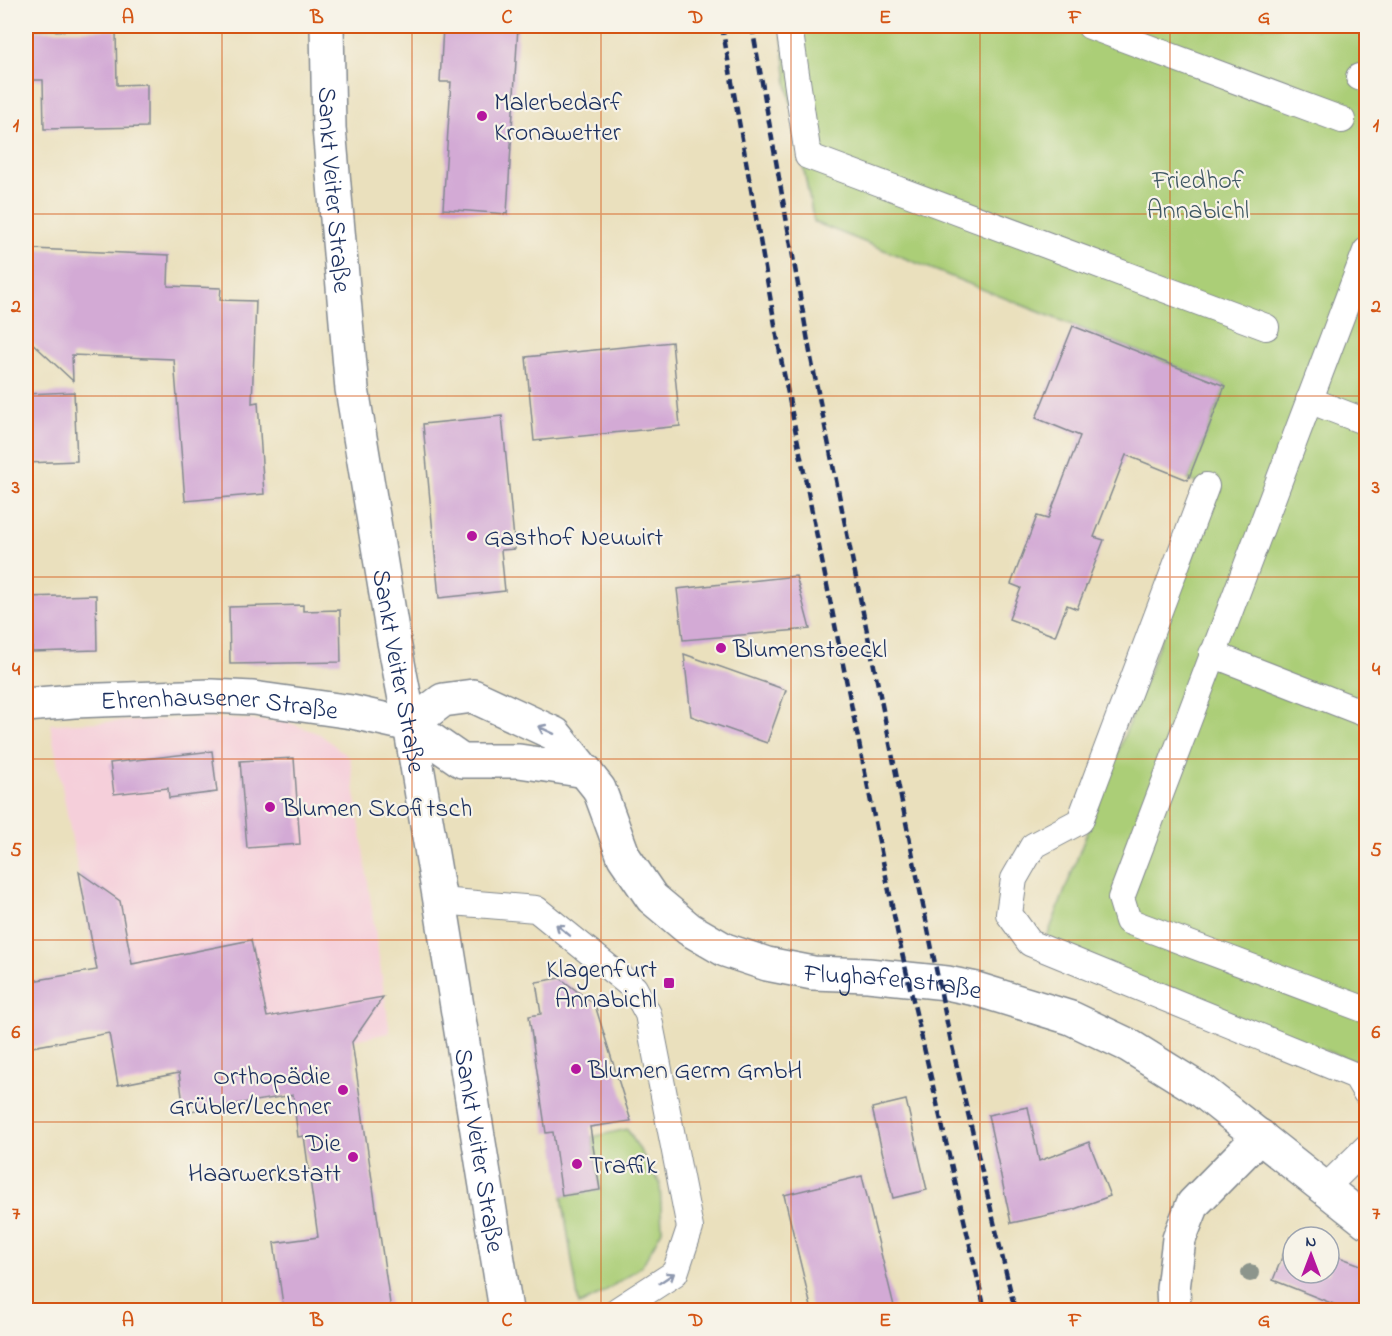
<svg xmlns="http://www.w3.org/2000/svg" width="1392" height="1336" viewBox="0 0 1392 1336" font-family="'Indie Flower',sans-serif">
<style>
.built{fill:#f5cfda}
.green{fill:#abce77;stroke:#637e6a;stroke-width:1.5}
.building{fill:#d3aad5}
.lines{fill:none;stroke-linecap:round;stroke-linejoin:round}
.lane-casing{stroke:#82888e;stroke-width:28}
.street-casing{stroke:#82888e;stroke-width:36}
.secondary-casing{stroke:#82888e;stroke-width:36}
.lane{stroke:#fff;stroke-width:26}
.street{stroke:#fff;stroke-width:33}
.secondary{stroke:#fff;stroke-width:33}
.rail{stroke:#1b2f5e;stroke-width:4.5;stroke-dasharray:9 4.5;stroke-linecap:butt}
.tree{fill:#8c958c}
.oneway{stroke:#8d97ae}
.grid{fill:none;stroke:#d45514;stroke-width:1.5;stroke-opacity:0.55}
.poi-dot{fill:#b5179e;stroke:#f7f3e8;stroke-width:2}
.labels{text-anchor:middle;stroke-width:4.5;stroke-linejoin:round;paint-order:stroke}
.poi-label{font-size:26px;fill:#1b2f5e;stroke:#f7f3e8;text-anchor:start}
.park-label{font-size:26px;fill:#3f5764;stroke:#f7f3e8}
.street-label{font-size:26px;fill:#1b2f5e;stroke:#f7f3e8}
.neatline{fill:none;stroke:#d45514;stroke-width:2}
.grid-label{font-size:20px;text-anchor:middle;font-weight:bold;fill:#d45514}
</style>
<rect width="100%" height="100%" fill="#f7f3e8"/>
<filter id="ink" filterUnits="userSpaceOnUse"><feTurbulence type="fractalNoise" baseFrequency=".0167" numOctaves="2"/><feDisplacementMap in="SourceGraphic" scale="12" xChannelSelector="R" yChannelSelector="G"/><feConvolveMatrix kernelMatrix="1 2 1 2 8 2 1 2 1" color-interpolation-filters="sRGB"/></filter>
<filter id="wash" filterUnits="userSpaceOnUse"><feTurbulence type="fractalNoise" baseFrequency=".008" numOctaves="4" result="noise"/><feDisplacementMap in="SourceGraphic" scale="24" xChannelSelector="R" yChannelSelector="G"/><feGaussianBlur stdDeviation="1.35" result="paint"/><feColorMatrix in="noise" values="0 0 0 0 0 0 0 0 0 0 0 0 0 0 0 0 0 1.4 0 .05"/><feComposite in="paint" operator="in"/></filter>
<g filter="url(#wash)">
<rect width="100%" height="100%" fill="#eae0bd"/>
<polygon class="built" points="210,718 287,722 320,734 350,758 390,1033 119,1086 50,724"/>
<g class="green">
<polygon points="781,26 1366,26 1366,1066 1044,945 1218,490 1188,480 1225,386 814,222 787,84"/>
<polygon points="627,1129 660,1183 662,1230 642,1266 599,1295 579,1305 562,1196 600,1190 592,1137"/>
</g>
<g id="blocks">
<g class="building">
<polygon points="443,26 518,26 507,214 443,209 451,82 440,82"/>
<polygon points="116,30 117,85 147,84 147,127 44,129 43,80 31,80 30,31"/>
<polygon points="33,249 169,255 168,286 221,288 220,300 256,301 252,403 258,402 264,494 185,501 174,359 72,355 73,381 29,340"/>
<polygon points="1073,326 1225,386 1188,480 1126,455 1094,537 1104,540 1077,609 1067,605 1055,636 1009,619 1021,588 1011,584 1037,516 1048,519 1080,436 1036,418"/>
<polygon points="672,342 680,426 534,441 526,357"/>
<polygon points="74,392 77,461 26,463 26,394"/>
<polygon points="502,416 515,549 501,550 505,591 439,598 423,424"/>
<polygon points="796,576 810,629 683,640 677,589"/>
<polygon points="96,595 97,650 32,652 32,643 26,643 26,597"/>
<polygon points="303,605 303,611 340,610 341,662 230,664 229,607"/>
<polygon points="684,654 786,690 767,743 691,716"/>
<polygon points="212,751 217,792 169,798 168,788 114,794 110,763"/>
<polygon points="294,758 300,844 247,848 240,761"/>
<polygon points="79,872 120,901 132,964 251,940 267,1017 383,997 352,1042 391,1311 284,1311 274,1243 318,1237 304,1136 298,1137 293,1095 184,1112 179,1073 118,1085 109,1033 26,1048 26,982 97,970"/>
<polygon points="560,978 595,1005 631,1121 590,1127 600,1190 562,1196 553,1132 546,1133 529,1016 541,1014 536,982"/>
<polygon points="906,1100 927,1190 893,1198 872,1108"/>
<polygon points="1028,1107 1039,1161 1089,1142 1110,1196 1072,1210 1011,1223 988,1115"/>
<polygon points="862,1176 894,1306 877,1311 812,1311 784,1195"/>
<polygon points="1290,1237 1293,1239 1293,1273 1329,1273 1329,1253 1366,1267 1366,1311 1351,1311 1273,1280"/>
</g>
</g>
</g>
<g filter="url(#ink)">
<use href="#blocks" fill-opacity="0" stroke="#82888e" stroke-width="1.5"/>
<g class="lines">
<g class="lane-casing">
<g id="lane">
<polyline points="789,26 808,156 1266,327"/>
<polyline points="1090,26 1342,120"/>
<polyline points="1359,77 1366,80"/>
<polyline points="1366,251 1121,898 1128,921 1366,1010"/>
<polyline points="1309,400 1366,422"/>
<polyline points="1206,486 1080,821 1033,846 1014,879 1009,914 1030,943 1356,1076 1366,1093"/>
<polyline points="1212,654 1366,714"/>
<polyline points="440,901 536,909 634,988 648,1014 690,1228 675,1273 618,1310"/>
<polyline points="1324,1189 1366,1148"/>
</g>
</g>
<g class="street-casing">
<polyline id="street" points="1174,1310 1173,1289 1179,1239 1193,1204 1260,1136"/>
</g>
<g class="secondary-casing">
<g id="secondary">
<path id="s1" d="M 327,26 L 329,128 L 352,389 L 394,642 L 410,725 L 440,901 L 506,1310"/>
<path id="s2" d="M 26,705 L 74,701 L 211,696 L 253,698 L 352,712 L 410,725 L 462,761 L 519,761 L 586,771"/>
<path id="s3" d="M 410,725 L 443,700 L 473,696 L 555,734 L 599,789 L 624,857 L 652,898 L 689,929 L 725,950 L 767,964 L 813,973 L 868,975 L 947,983 L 976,989 L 1071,1018 L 1128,1045 L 1202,1091 L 1366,1221"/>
</g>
</g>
<use href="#lane" class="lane"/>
<use href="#street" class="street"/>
<use href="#secondary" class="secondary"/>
<g class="rail">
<polyline points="722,26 782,364 899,940 985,1310"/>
<polyline points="752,26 811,358 951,1042 1015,1310"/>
</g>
</g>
<circle class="tree" cx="1250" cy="1273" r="9"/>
<defs><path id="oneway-shaft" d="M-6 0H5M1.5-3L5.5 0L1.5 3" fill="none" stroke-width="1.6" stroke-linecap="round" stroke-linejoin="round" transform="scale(1.5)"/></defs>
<g class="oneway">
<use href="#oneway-shaft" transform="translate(546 730) rotate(-155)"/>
<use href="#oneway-shaft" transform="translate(563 930) rotate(-141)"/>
<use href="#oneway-shaft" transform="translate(667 1278) rotate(-34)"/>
</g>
</g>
<path class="grid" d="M 222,26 L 222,1310M 412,26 L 412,1310M 601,26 L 601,1310M 791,26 L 791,1310M 980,26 L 980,1310M 1170,26 L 1170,1310M 26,214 L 1366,214M 26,396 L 1366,396M 26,577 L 1366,577M 26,759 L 1366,759M 26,940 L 1366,940M 26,1122 L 1366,1122"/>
<g class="poi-dot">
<circle cx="482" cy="116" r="6"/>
<circle cx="472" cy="536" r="6"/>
<circle cx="721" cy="648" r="6"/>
<circle cx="270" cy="807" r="6"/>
<rect x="663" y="977" width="12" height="12" rx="3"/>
<circle cx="576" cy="1069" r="6"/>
<circle cx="343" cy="1090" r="6"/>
<circle cx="353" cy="1157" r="6"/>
<circle cx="577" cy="1164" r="6"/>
</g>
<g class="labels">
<g class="poi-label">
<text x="494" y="110">Malerbedarf<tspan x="494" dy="30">Kronawetter</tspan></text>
<text x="484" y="545">Gasthof Neuwirt</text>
<text x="733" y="657">Blumenstoeckl</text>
<text x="282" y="816">Blumen Skofitsch</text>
<text x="657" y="977" text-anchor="end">Klagenfurt<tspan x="657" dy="30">Annabichl</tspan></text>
<text x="588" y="1078">Blumen Germ GmbH</text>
<text x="331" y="1084" text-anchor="end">Orthopädie<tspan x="331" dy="30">Grübler/Lechner</tspan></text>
<text x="341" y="1151" text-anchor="end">Die<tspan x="341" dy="30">Haarwerkstatt</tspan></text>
<text x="589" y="1173">Traffik</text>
</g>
<g class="park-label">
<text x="1198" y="188">Friedhof<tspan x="1198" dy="30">Annabichl</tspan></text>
</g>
<g class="street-label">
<text dy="9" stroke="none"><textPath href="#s1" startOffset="164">Sankt Veiter Straße</textPath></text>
<text dy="9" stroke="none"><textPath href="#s1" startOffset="650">Sankt Veiter Straße</textPath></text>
<text dy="9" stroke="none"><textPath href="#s2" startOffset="194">Ehrenhausener Straße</textPath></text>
<text dy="9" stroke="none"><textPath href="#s3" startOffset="616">Flughafenstraße</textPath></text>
<text dy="9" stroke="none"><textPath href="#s1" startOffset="1136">Sankt Veiter Straße</textPath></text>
</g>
</g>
<rect width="1392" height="1336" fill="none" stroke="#f7f3e8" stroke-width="66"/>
<g transform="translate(1311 1255)"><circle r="28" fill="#f7f3e8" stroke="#9fa5b1" stroke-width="1.5"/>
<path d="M0-4.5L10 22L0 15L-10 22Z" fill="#b5179e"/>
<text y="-9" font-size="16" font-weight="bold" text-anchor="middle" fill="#1b2f5e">N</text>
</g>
<rect x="33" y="33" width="1326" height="1270" class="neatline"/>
<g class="grid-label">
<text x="128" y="23">A</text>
<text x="317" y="23">B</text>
<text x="507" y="23">C</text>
<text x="696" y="23">D</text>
<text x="885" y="23">E</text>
<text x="1075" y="23">F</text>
<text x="1264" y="23">G</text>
<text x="16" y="131">1</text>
<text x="1376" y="131">1</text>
<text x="16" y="312">2</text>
<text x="1376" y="312">2</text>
<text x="16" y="493">3</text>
<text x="1376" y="493">3</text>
<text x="16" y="675">4</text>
<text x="1376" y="675">4</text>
<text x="16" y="856">5</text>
<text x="1376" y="856">5</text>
<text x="16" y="1038">6</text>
<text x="1376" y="1038">6</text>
<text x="16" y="1219">7</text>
<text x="1376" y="1219">7</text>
<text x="128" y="1326">A</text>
<text x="317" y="1326">B</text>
<text x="507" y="1326">C</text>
<text x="696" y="1326">D</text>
<text x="885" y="1326">E</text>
<text x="1075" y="1326">F</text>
<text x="1264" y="1326">G</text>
</g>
</svg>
